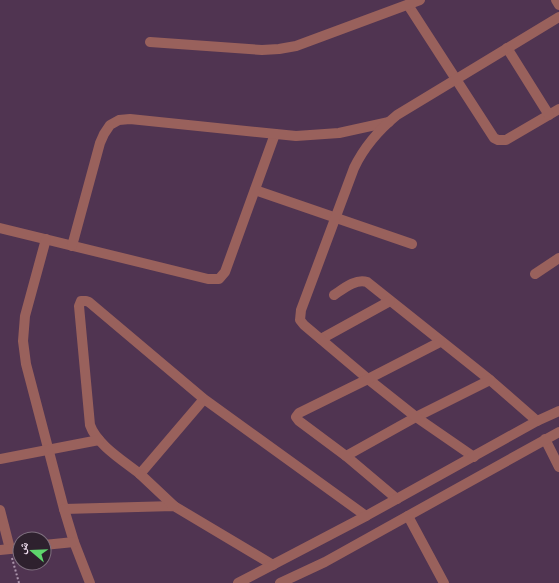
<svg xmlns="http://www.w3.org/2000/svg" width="559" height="583" viewBox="0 0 559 583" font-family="'Exo 2','Noto Naskh Arabic',sans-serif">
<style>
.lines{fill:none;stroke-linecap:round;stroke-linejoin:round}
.path{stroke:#ac95ac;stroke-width:2;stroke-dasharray:2 2;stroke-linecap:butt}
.minor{stroke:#99615c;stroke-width:10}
</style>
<rect width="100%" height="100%" fill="#503451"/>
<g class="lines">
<polyline class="path" points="12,558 19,583"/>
<g class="minor">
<polyline points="556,0 559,5"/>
<polyline points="408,5 494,138 498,140 506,140 559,109"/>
<polyline points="150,42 262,50 279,49 296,46 420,0"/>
<polyline points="507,48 549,115"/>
<polyline points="255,190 412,244"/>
<polyline points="0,228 208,279 219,279 225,272 275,134"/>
<polyline points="46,239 25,316 23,341 26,364 64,509 174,506 273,565"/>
<polyline points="72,246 100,143 104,134 110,125 119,120 130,119 296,136 339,133 389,122"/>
<polyline points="535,274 559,258"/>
<path d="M 334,295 C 343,289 356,278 367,282 L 490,380 L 537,421"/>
<polyline points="321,339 390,301"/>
<path d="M 204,399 L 140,474 C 124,461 97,445 90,425 L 79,306 L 81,301 L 86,301 L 89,302 L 204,399 L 366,516"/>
<polyline points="545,439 559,467"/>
<polyline points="346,456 416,417 490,380"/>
<path d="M 474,457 L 416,417 L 368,379 L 304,325 L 300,320 L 301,310 L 354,168 C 364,147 380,129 397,115 L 559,17"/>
<polyline points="0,459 99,440"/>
<polyline points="140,474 174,506"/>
<polyline points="397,499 346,456 299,421 296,417 299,413 368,379 440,342"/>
<polyline points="64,509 74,542 90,583"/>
<polyline points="0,510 10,549"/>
<polyline points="408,516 444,583"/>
<polyline points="44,545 74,542"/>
<polyline points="0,550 20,548"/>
<polyline points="238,583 366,516 537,421 559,411"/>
<polyline points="280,583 325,562 559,432"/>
</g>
</g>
<g transform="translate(32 551) rotate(289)"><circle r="19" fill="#2e212e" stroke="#7f707f"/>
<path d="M0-3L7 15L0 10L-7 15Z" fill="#5ed56c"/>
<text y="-6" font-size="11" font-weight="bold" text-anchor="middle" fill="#f8e6f8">ش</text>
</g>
</svg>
